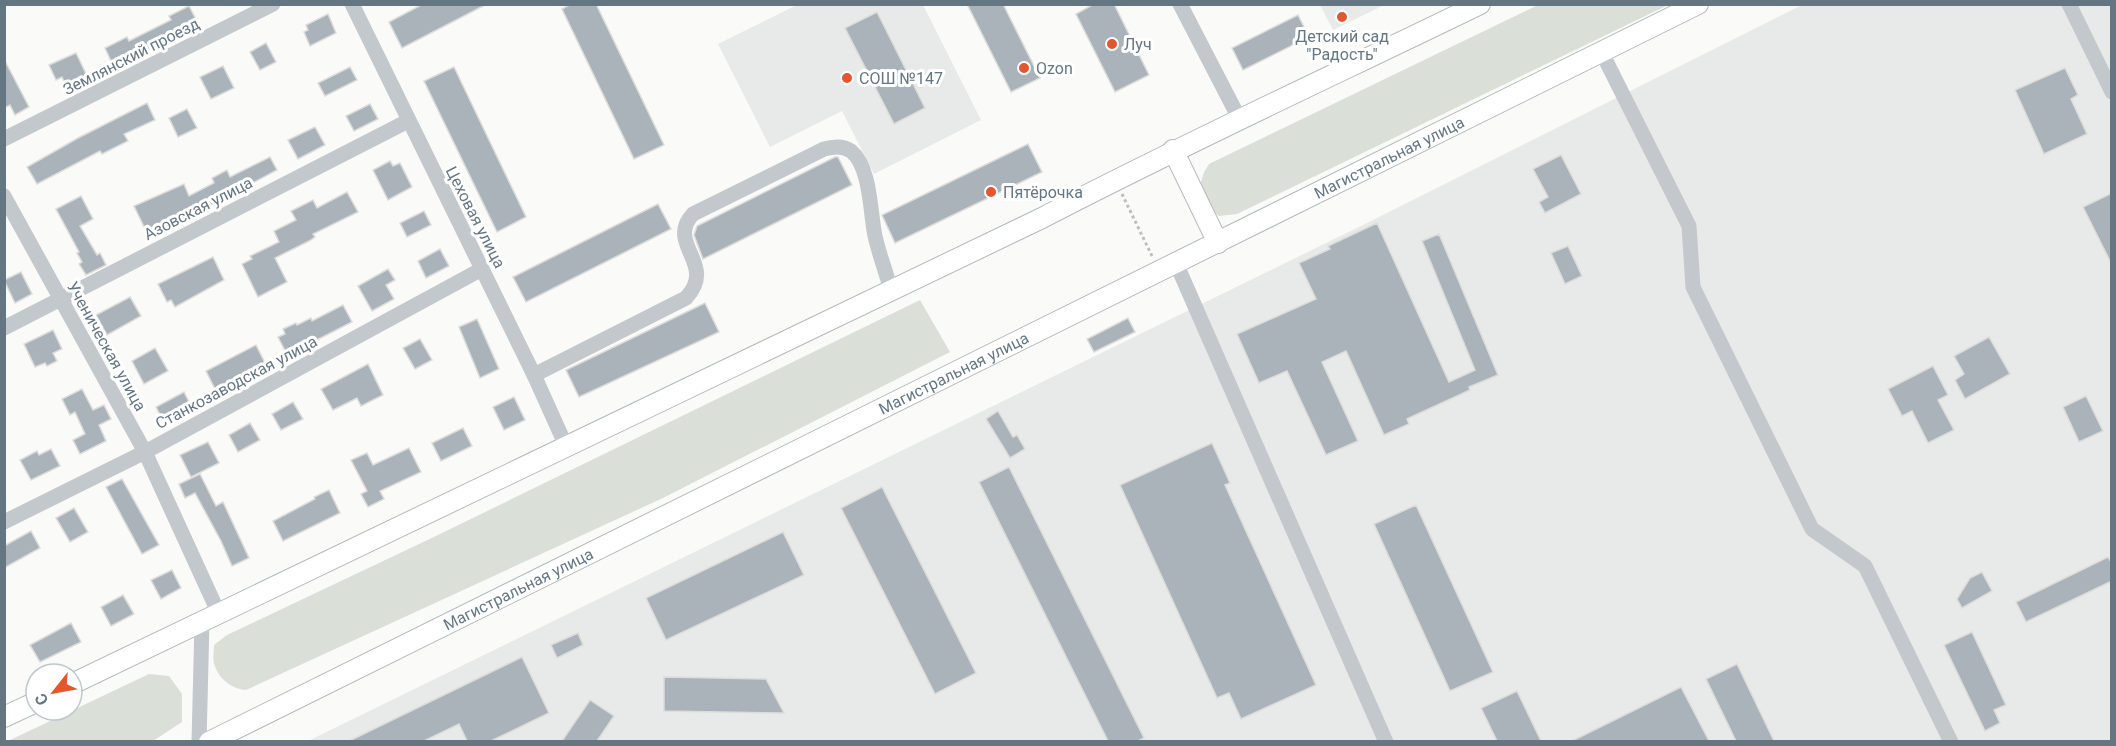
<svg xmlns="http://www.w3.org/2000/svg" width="2116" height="746" viewBox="0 0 2116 746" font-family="Roboto,sans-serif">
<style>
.built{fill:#e8e9e9}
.green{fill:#dadfd7}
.building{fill:#aab3b9;stroke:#dcdcda;stroke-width:1.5}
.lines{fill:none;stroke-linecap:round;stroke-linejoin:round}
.major-casing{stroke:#b5babe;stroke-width:22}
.path{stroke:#bbbfc2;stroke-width:3;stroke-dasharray:3 3;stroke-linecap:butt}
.minor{stroke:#c3c8cc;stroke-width:15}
.major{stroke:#fff;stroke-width:20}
.poi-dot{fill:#e4572e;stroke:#fff;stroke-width:2}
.labels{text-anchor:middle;stroke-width:6;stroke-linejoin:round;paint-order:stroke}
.poi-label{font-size:16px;fill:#657683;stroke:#fff;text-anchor:start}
.street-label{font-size:16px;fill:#657683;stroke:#fff}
</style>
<rect width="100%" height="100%" fill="#fafaf8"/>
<g class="built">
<polygon points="797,5 923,5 981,120 874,174 842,111 770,147 718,44"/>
<polygon points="1320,5 1384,5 1333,30"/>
<polygon points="1802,5 2111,5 2111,741 306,742 1367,223"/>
</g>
<g class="green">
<path d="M 1538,5 L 1668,5 L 1237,214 L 1219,216 C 1199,202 1195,184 1209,164 Z"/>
<path d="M 920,300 L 950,352 L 663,498 L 246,690 C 232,689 219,679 215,666 C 212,660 214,652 214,645 L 227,635 L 438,535 Z"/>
<polygon points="149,674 169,676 182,694 182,722 153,741 8,741"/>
</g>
<g class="building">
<polygon points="423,4 487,4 402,48 389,22"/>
<polygon points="571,4 596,4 664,145 634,159 562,9"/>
<polygon points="967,4 1003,4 1040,78 1011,92"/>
<polygon points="1094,4 1114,4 1149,75 1115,92 1076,14"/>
<polygon points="189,6 199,25 137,56 139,60 128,66 122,55 111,61 105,48 127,37 129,41 171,20 169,16"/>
<polygon points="877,12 925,108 894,124 845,28"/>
<polygon points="328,14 336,33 310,46 304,32 308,30 306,25"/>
<polygon points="1298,15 1309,37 1243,70 1232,48"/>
<polygon points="266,43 276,62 260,70 250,52"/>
<polygon points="76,53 91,84 70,95 62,77 56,80 49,65"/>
<polygon points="4,59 29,107 15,115 10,105 4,108"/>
<polygon points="223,66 234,88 211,99 200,77"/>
<polygon points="350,67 357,80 325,96 318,83"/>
<polygon points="454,67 526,217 497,232 424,81"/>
<polygon points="2065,68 2078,95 2071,99 2087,134 2044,154 2015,90"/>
<polygon points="147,103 155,120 124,134 128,141 102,154 100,151 37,184 27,167 78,138"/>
<polygon points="370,104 378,119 354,131 346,116"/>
<polygon points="187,109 197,128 178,137 169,118"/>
<polygon points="315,127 325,145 298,159 288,140"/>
<polygon points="1028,144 1042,172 895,243 882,215"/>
<polygon points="1561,155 1581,194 1545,213 1539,202 1548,197 1533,169"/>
<polygon points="270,157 277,170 198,212 148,235 134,206 184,184 189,196 214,183 212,178 227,170 230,177"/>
<polygon points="835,157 838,157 852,185 703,259 694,235 697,226"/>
<polygon points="390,161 393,166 400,163 412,187 388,200 373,170"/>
<polygon points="347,192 358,212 313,234 315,237 309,241 275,258 287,282 258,297 242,264 252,259 250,256 279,242 274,231 296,220 291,211 313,200 317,208"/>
<polygon points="2112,193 2112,265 2083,207"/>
<polygon points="81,196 93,219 80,226 97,255 100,253 106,265 86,275 79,264 82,262 77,253 79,252 56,209"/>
<polygon points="658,204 671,229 526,302 513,277"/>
<polygon points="424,211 431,225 407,237 400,223"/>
<polygon points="1377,223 1449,382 1475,370 1422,241 1439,234 1498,375 1469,387 1470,390 1407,419 1409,424 1384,435 1346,351 1322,362 1358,441 1326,455 1287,371 1259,383 1237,334 1316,299 1299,263 1330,249 1328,246"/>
<polygon points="1568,246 1582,276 1565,284 1551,253"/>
<polygon points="440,249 449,266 426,278 418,261"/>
<polygon points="213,257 224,280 175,307 171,300 167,302 158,284"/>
<polygon points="388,269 395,280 386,285 394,299 372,311 358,286"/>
<polygon points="21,272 32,294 15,303 4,280"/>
<polygon points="130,297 141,316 107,335 96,315"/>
<polygon points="705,303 719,332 579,397 566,370"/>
<polygon points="343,305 352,322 299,349 302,354 290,360 278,337 285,334 283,329 296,323 297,325 311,318 312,321"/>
<polygon points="1128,318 1135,332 1094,352 1087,339"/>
<polygon points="477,319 499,369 480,378 459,327"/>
<polygon points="53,330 62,349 53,353 57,361 47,366 45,363 35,367 24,344"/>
<polygon points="1989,337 2010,374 1965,399 1955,380 1964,374 1954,356"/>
<polygon points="420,339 432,360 415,369 403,348"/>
<polygon points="256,345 266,365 216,391 206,371"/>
<polygon points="155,348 168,371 144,384 132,361"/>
<polygon points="368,364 383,395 361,406 357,398 333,410 321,389"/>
<polygon points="1933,366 1948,395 1938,400 1954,430 1928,443 1912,411 1902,416 1888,389"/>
<polygon points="82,389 93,410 104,405 111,419 99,425 106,441 80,454 73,440 85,434 75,412 70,415 62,399"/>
<polygon points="184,392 190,404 162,419 156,407"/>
<polygon points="2086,396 2103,431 2079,442 2063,407"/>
<polygon points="514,397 525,420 504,430 493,407"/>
<polygon points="293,402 303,419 281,430 272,414"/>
<polygon points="998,411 1013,437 1017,435 1025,449 1010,458 986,419"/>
<polygon points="250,423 260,440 238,452 229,435"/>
<polygon points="463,428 472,446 441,461 432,443"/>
<polygon points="208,442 219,463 191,477 180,455"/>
<polygon points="1212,443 1230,483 1225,485 1316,685 1241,719 1229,693 1217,698 1120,485"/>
<polygon points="409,448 421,472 380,491 384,499 368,507 361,494 367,491 351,460 367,453 373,465"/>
<polygon points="51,449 60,466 31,480 20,460 37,451 39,455"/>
<polygon points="1009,467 1144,738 1138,741 1108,741 979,482"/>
<polygon points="200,474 216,506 223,502 249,558 232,566 221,541 195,493 185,498 179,484"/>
<polygon points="122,479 159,545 142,554 106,487"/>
<polygon points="882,487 976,673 935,694 841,508"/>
<polygon points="329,490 340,513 283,541 273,521 315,499 314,497"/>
<polygon points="1416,505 1493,672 1450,691 1374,524"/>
<polygon points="74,508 88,532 70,542 56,518"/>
<polygon points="31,531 40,548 4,568 4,546"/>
<polygon points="783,532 804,575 666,640 646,598"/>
<polygon points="2108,557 2112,564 2112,581 2026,622 2016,602"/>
<polygon points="172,570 181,588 161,599 151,580"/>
<polygon points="1982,572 1992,591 1962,608 1957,599 1970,578"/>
<polygon points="123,595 134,614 111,626 101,607"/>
<polygon points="71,623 81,642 40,662 30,645"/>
<polygon points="1972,632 2006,705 1994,710 2000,723 1985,731 1944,645"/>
<polygon points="578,633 583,645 557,658 551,645"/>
<polygon points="522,657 549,713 491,741 467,741 459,724 424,741 349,741"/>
<polygon points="1737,664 1774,741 1736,741 1706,679"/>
<polygon points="664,677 766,679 784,713 664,711"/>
<polygon points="1681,687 1709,741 1572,741"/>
<polygon points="1517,691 1541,741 1497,741 1481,708"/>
<polygon points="590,700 614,716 597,741 562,741"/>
</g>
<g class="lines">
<g class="major-casing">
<g id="major">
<polyline points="1173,150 1218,243"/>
<path d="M 72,684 L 1042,218 C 1186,143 1334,75 1480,4"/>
<polyline points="4,717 36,702"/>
<path id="s1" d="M 209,742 L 1698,4"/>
</g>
</g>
<polyline class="path" points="1122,194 1152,256"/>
<g class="minor">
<polyline points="352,4 534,375 566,446"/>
<polyline points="1180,4 1240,120"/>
<polyline points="2069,4 2112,92"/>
<polyline points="1602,53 1689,226 1693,287 1812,529 1865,566 1951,742"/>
<polyline points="4,139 273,4"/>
<polyline points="4,196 145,452 219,614"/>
<polyline points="1176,263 1386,742"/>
<polyline points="4,328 408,121"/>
<path d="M 534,375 L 686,298 C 718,264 665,244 693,214 L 824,149 C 833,147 842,145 851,151 C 871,167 870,213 875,236 C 879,254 886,272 891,290"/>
<polyline points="4,522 145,452 482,269"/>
<polyline points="199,742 202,622"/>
</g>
<use href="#major" class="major"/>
</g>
<g class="poi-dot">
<circle cx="1342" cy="17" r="6"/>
<circle cx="1112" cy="44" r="6"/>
<circle cx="1024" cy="68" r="6"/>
<circle cx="847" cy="78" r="6"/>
<circle cx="991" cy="192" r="6"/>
</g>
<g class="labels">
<g class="poi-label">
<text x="1342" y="42" text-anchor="middle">Детский сад<tspan x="1342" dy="18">"Радость"</tspan></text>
<text x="1124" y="50">Луч</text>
<text x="1036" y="74">Ozon</text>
<text x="859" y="84">СОШ №147</text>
<text x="1003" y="198">Пятёрочка</text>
</g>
<g class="street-label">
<text transform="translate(131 56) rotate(-27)" y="6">Землянский проезд</text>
<text dy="6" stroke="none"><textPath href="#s1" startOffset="1317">Магистральная улица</textPath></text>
<text transform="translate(198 208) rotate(-27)" y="6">Азовская улица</text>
<text transform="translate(476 217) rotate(63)" y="6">Цеховая улица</text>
<text transform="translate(107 346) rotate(61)" y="6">Ученическая улица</text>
<text dy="6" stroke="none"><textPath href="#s1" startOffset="831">Магистральная улица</textPath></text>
<text transform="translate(236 382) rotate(-28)" y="6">Станкозаводская улица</text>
<text dy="6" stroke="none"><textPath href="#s1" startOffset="345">Магистральная улица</textPath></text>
</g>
</g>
<rect width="2116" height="746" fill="none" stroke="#657683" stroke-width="12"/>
<g transform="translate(54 692) rotate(239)"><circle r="28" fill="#ffffff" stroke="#c1c8cd" stroke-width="1.5"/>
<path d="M0-4.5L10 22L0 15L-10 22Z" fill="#e4572e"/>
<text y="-9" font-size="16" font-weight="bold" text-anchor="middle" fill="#657683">С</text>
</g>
</svg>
